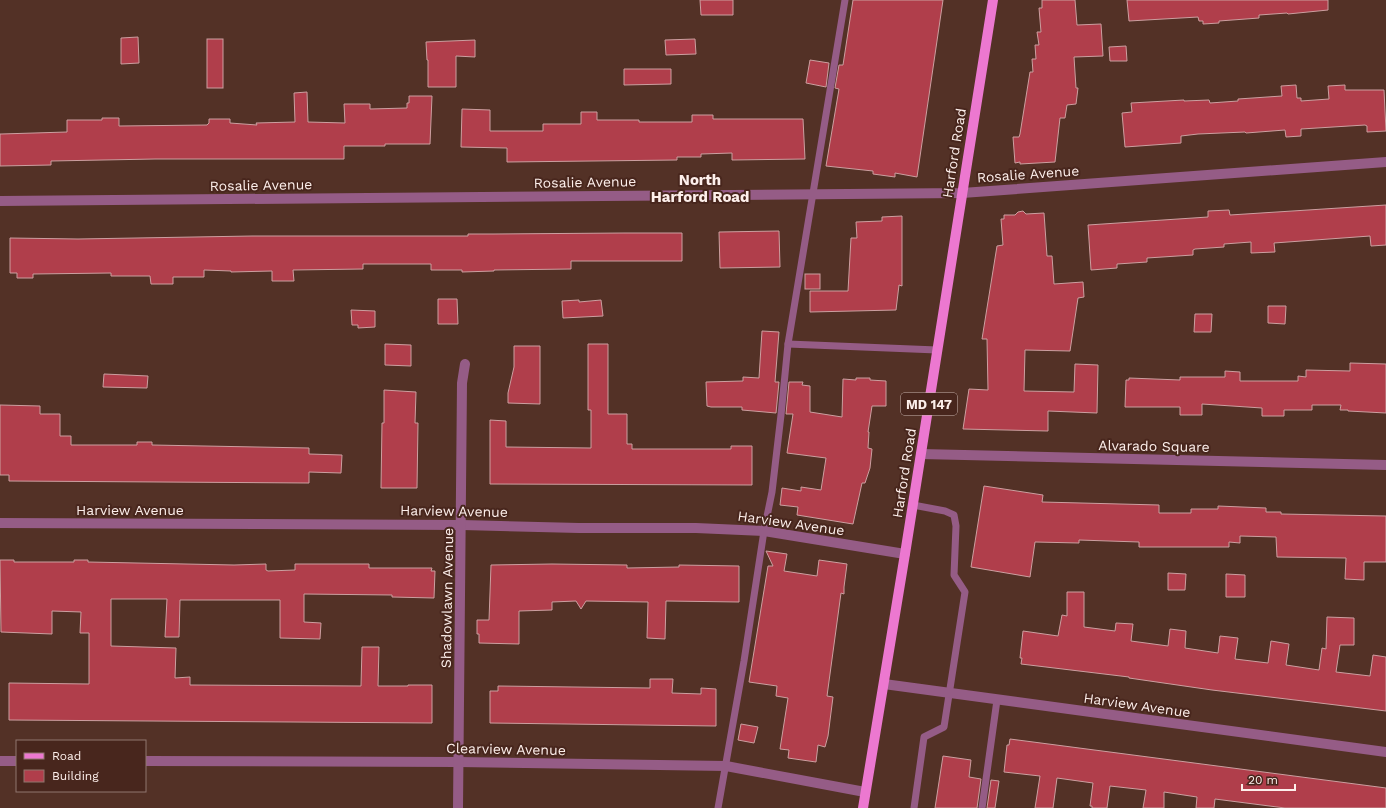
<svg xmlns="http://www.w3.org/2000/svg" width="1386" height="808" viewBox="0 0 1386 808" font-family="'Work Sans',sans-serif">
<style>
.building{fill:#b03e4b;stroke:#cc9fa0}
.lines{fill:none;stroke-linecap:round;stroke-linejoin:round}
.lane{stroke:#955c86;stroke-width:7}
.street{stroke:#955c86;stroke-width:10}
.primary{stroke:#ec78d0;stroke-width:10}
.labels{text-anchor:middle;stroke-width:4;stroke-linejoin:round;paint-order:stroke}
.shield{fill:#48261d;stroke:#c7b3ad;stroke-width:1}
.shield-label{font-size:13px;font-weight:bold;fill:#fdefeb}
.street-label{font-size:14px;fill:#fdefeb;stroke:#48261d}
.neighbourhood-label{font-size:15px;font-weight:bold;fill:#fdefeb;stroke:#48261d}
</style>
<rect width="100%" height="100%" fill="#533126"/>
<g class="building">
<polygon points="700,0 733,0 733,15 701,15"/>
<polygon points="853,0 943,0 917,177 895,173 895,177 873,174 873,171 826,166 839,89 835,88 839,65 843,65"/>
<polygon points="1042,0 1075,0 1077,25 1101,24 1103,56 1074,57 1076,88 1078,88 1076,104 1067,105 1065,118 1060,118 1055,162 1020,164 1020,162 1015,163 1013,137 1019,137 1020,134 1030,72 1033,72 1032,59 1036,59 1035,45 1039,45 1037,32 1041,32 1039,8 1042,8"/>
<polygon points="1127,0 1328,0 1328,10 1288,14 1287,13 1259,15 1259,18 1219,21 1219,23 1203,24 1203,21 1199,21 1198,17 1129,21"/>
<polygon points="138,37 139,63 121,64 121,38"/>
<rect x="207" y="39" width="16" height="49"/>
<polygon points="695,39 696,54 666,55 665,40"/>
<polygon points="475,40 475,57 456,56 456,87 428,87 428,60 427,60 426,42"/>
<polygon points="1126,46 1127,61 1110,61 1109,47"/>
<polygon points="810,60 829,63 826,87 806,83"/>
<polygon points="624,69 671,69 671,84 624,85"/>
<polygon points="1296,85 1297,98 1301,98 1301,101 1329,99 1328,86 1345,85 1345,90 1384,90 1386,131 1367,132 1367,126 1365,125 1301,129 1301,136 1286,137 1285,130 1246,133 1245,132 1198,134 1181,136 1181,143 1125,147 1122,113 1132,112 1131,103 1184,100 1184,101 1209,100 1210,103 1238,101 1238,99 1282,96 1281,86"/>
<polygon points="307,92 308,122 345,123 344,104 370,104 370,109 407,108 407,103 409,103 409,96 432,96 430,144 385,144 385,146 344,146 344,159 155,159 51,161 51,165 0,166 0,134 1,134 67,132 67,120 102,120 102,118 119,118 119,126 207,125 209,123 209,119 230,119 230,123 257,125 256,123 295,122 294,93"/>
<polygon points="462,109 490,110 490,131 543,131 543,124 581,124 581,112 597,112 597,120 639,120 639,122 692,122 692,115 713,115 713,119 803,119 805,159 732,160 732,153 701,154 701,157 677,157 677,160 507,162 507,148 461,147"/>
<polygon points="1386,205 1386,245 1371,246 1370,236 1274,243 1275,252 1251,253 1251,242 1224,244 1224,247 1195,249 1193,250 1193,255 1147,258 1147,262 1117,264 1117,268 1091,270 1088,225 1208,217 1208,211 1229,210 1230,215"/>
<polygon points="1023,211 1026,214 1044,213 1047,256 1052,256 1054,284 1083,282 1084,297 1078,298 1070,351 1025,350 1024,391 1074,392 1075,364 1098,365 1097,413 1048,411 1048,431 963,429 969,389 988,390 987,339 982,339 997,246 1003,245 1001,219 1004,219 1004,215 1015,215 1018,212"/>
<polygon points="902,216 902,286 899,285 896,310 810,312 810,291 848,291 851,238 857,238 856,222 882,221 882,217"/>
<polygon points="779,231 780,267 720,268 719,232"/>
<polygon points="624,233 682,233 682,261 571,261 571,269 494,270 494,271 462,272 462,270 431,270 431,264 363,264 363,269 293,270 294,281 272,281 272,271 231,272 231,271 204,270 204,277 173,277 173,284 151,284 150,276 111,276 111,273 33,274 33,278 17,278 17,273 10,273 10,238 78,239 252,236 468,236 468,234 494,234"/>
<rect x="805" y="274" width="15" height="15"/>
<polygon points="438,299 457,299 458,324 438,324"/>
<polygon points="579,300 579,302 601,300 603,316 563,318 562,301"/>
<polygon points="1268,306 1286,306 1285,324 1268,323"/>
<polygon points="351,310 375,311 375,327 358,328 358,325 352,325"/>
<polygon points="1195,314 1212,314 1211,332 1194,332"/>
<polygon points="762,331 779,332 775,382 779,382 776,413 742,410 742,407 711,407 707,406 706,382 743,381 743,377 759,378"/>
<polygon points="385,344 411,345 411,366 385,365"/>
<polygon points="588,344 608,344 608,414 627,414 627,444 632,444 632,449 731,449 731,446 752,446 752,485 490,484 490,420 506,421 506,447 591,448 591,410 588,410"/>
<polygon points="514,346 540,346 540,404 508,403 508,393 514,367"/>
<polygon points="1350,363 1386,364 1386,413 1348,411 1348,410 1340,410 1341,405 1312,405 1312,410 1284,410 1284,416 1262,416 1262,408 1202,404 1202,415 1180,415 1180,407 1125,407 1126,380 1129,380 1129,378 1180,380 1180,377 1225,377 1225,371 1240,372 1240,381 1298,381 1298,376 1306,377 1306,370 1350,371"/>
<polygon points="104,374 148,376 147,388 103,387"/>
<polygon points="856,378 870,378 870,380 886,381 886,406 872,406 868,432 869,432 868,448 872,449 870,468 865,483 862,483 853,524 797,515 798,507 780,505 782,488 801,491 801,487 821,490 826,458 787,453 793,414 786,414 789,382 803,382 802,385 810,386 810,412 842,417 843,379 856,380"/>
<polygon points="384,390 416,392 415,423 418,423 417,488 381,488 382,423 384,423"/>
<polygon points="0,405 40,406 40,414 60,414 60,436 71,436 71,445 137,445 137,442 152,442 152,445 309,448 309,454 342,455 341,473 309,472 309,483 9,481 9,475 0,475"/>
<polygon points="984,486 1043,495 1042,502 1159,505 1159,513 1191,513 1191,509 1218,509 1218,506 1266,508 1266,512 1281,512 1281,514 1386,516 1386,562 1364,562 1364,580 1345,579 1346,558 1277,557 1276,537 1240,536 1240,543 1229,542 1229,547 1139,547 1139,542 1079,540 1079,543 1035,542 1030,577 971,567"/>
<polygon points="766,551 787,554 784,571 817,576 819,560 847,564 844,587 844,594 841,593 827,696 833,697 828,736 825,747 818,745 816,762 788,758 789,750 780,749 788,698 776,696 777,686 749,682 768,566 773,566"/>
<polygon points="0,560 14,560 14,562 74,562 74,560 88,560 88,562 234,565 266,564 266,570 268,571 295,570 295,564 369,564 369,568 432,568 431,571 435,571 434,598 392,597 392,595 304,594 304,622 321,623 320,639 280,638 280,600 180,600 179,637 165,637 167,599 111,599 111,646 176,648 175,678 190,677 190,685 361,686 362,647 379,647 378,686 408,686 408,685 432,685 432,723 9,720 9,683 89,684 89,633 80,633 81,612 52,611 52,634 1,632"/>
<polygon points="552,564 627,565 627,568 679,567 679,565 739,566 739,602 666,601 665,639 647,638 648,602 586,601 581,609 576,601 552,602 552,610 519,611 519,644 479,643 479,634 477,634 477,620 489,620 491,565"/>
<polygon points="1168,573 1186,574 1185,590 1168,590"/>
<polygon points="1226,574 1245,575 1245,597 1226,597"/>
<polygon points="1067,592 1084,592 1084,627 1115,631 1116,623 1133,624 1131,641 1168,646 1170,629 1186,631 1185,648 1218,653 1220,636 1238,638 1235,659 1268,663 1271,641 1289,644 1286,665 1319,670 1322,648 1326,649 1327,617 1354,618 1354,645 1340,645 1336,672 1370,676 1373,655 1386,657 1386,711 1212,690 1129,678 1129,677 1021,664 1022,658 1020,658 1023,631 1058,636 1062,615 1067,616"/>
<polygon points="650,679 673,679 672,693 701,694 701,688 716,689 716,726 490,723 490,691 498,691 498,686 650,688"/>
<polygon points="741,724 758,727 754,743 738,740"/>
<polygon points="1010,739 1386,788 1386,808 1285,808 1215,799 1214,808 1196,808 1197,797 1164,792 1164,808 1143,808 1146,790 1110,786 1107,808 1092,808 1092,806 1090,806 1093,783 1057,778 1053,808 1035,808 1040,776 1004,772 1007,745 1009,745"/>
<polygon points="943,756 971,760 969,777 981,779 977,808 935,808"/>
<polygon points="991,780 999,781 995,808 987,808"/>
</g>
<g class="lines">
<g class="lane">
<polyline points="788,344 937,350"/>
<polyline points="913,505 945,511 954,515 956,526 954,575 965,592 944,727 924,737 914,808"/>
<polyline points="718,808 744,661 764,531 772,492 781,415 788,344 845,0"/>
<polyline points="982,808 997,700"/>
</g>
<g class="street">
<polyline points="0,201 962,193 1386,162"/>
<polyline points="921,454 1386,465"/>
<polyline points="0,523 462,525 579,528 696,528 764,531 905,554"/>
<polyline points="884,684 1386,752"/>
<polyline points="0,761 17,761"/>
<polyline points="145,761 458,762 726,766 865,792"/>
<polyline points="458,808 462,383 465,364"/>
</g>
<polyline class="primary" points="863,808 905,554 993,0"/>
</g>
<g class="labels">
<rect class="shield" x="901" y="393" width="56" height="22" rx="3"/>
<g class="shield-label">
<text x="929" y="409">MD 147</text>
</g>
<g class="street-label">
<text transform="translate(954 153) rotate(-81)" y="5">Harford Road</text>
<text transform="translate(1028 174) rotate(-4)" y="5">Rosalie Avenue</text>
<text transform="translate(585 182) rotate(-1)" y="5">Rosalie Avenue</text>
<text transform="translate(261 185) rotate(-1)" y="5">Rosalie Avenue</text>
<text transform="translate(1154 446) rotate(1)" y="5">Alvarado Square</text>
<text transform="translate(904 473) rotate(-81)" y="5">Harford Road</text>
<text x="130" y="515">Harview Avenue</text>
<text transform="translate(454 511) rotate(1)" y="5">Harview Avenue</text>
<text transform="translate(791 523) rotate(8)" y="5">Harview Avenue</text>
<text transform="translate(447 598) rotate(-89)" y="5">Shadowlawn Avenue</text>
<text transform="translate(1137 705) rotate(8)" y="5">Harview Avenue</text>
<text transform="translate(506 749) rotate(1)" y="5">Clearview Avenue</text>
</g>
<g class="neighbourhood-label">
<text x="700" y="185">North<tspan x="700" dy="17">Harford Road</tspan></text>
</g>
</g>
<rect x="16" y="740" width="130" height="52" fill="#48261d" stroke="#90766f"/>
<rect x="24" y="753" width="20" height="6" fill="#ec78d0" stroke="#90766f"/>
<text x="52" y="760" font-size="12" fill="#fdefeb">Road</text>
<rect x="24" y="770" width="20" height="12" fill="#b03e4b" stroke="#90766f"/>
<text x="52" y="780" font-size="12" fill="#fdefeb">Building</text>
<path d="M1242 784v6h53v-6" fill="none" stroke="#fdefeb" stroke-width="2"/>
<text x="1248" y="784" font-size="12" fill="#fdefeb" stroke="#48261d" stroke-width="3" paint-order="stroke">20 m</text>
</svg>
